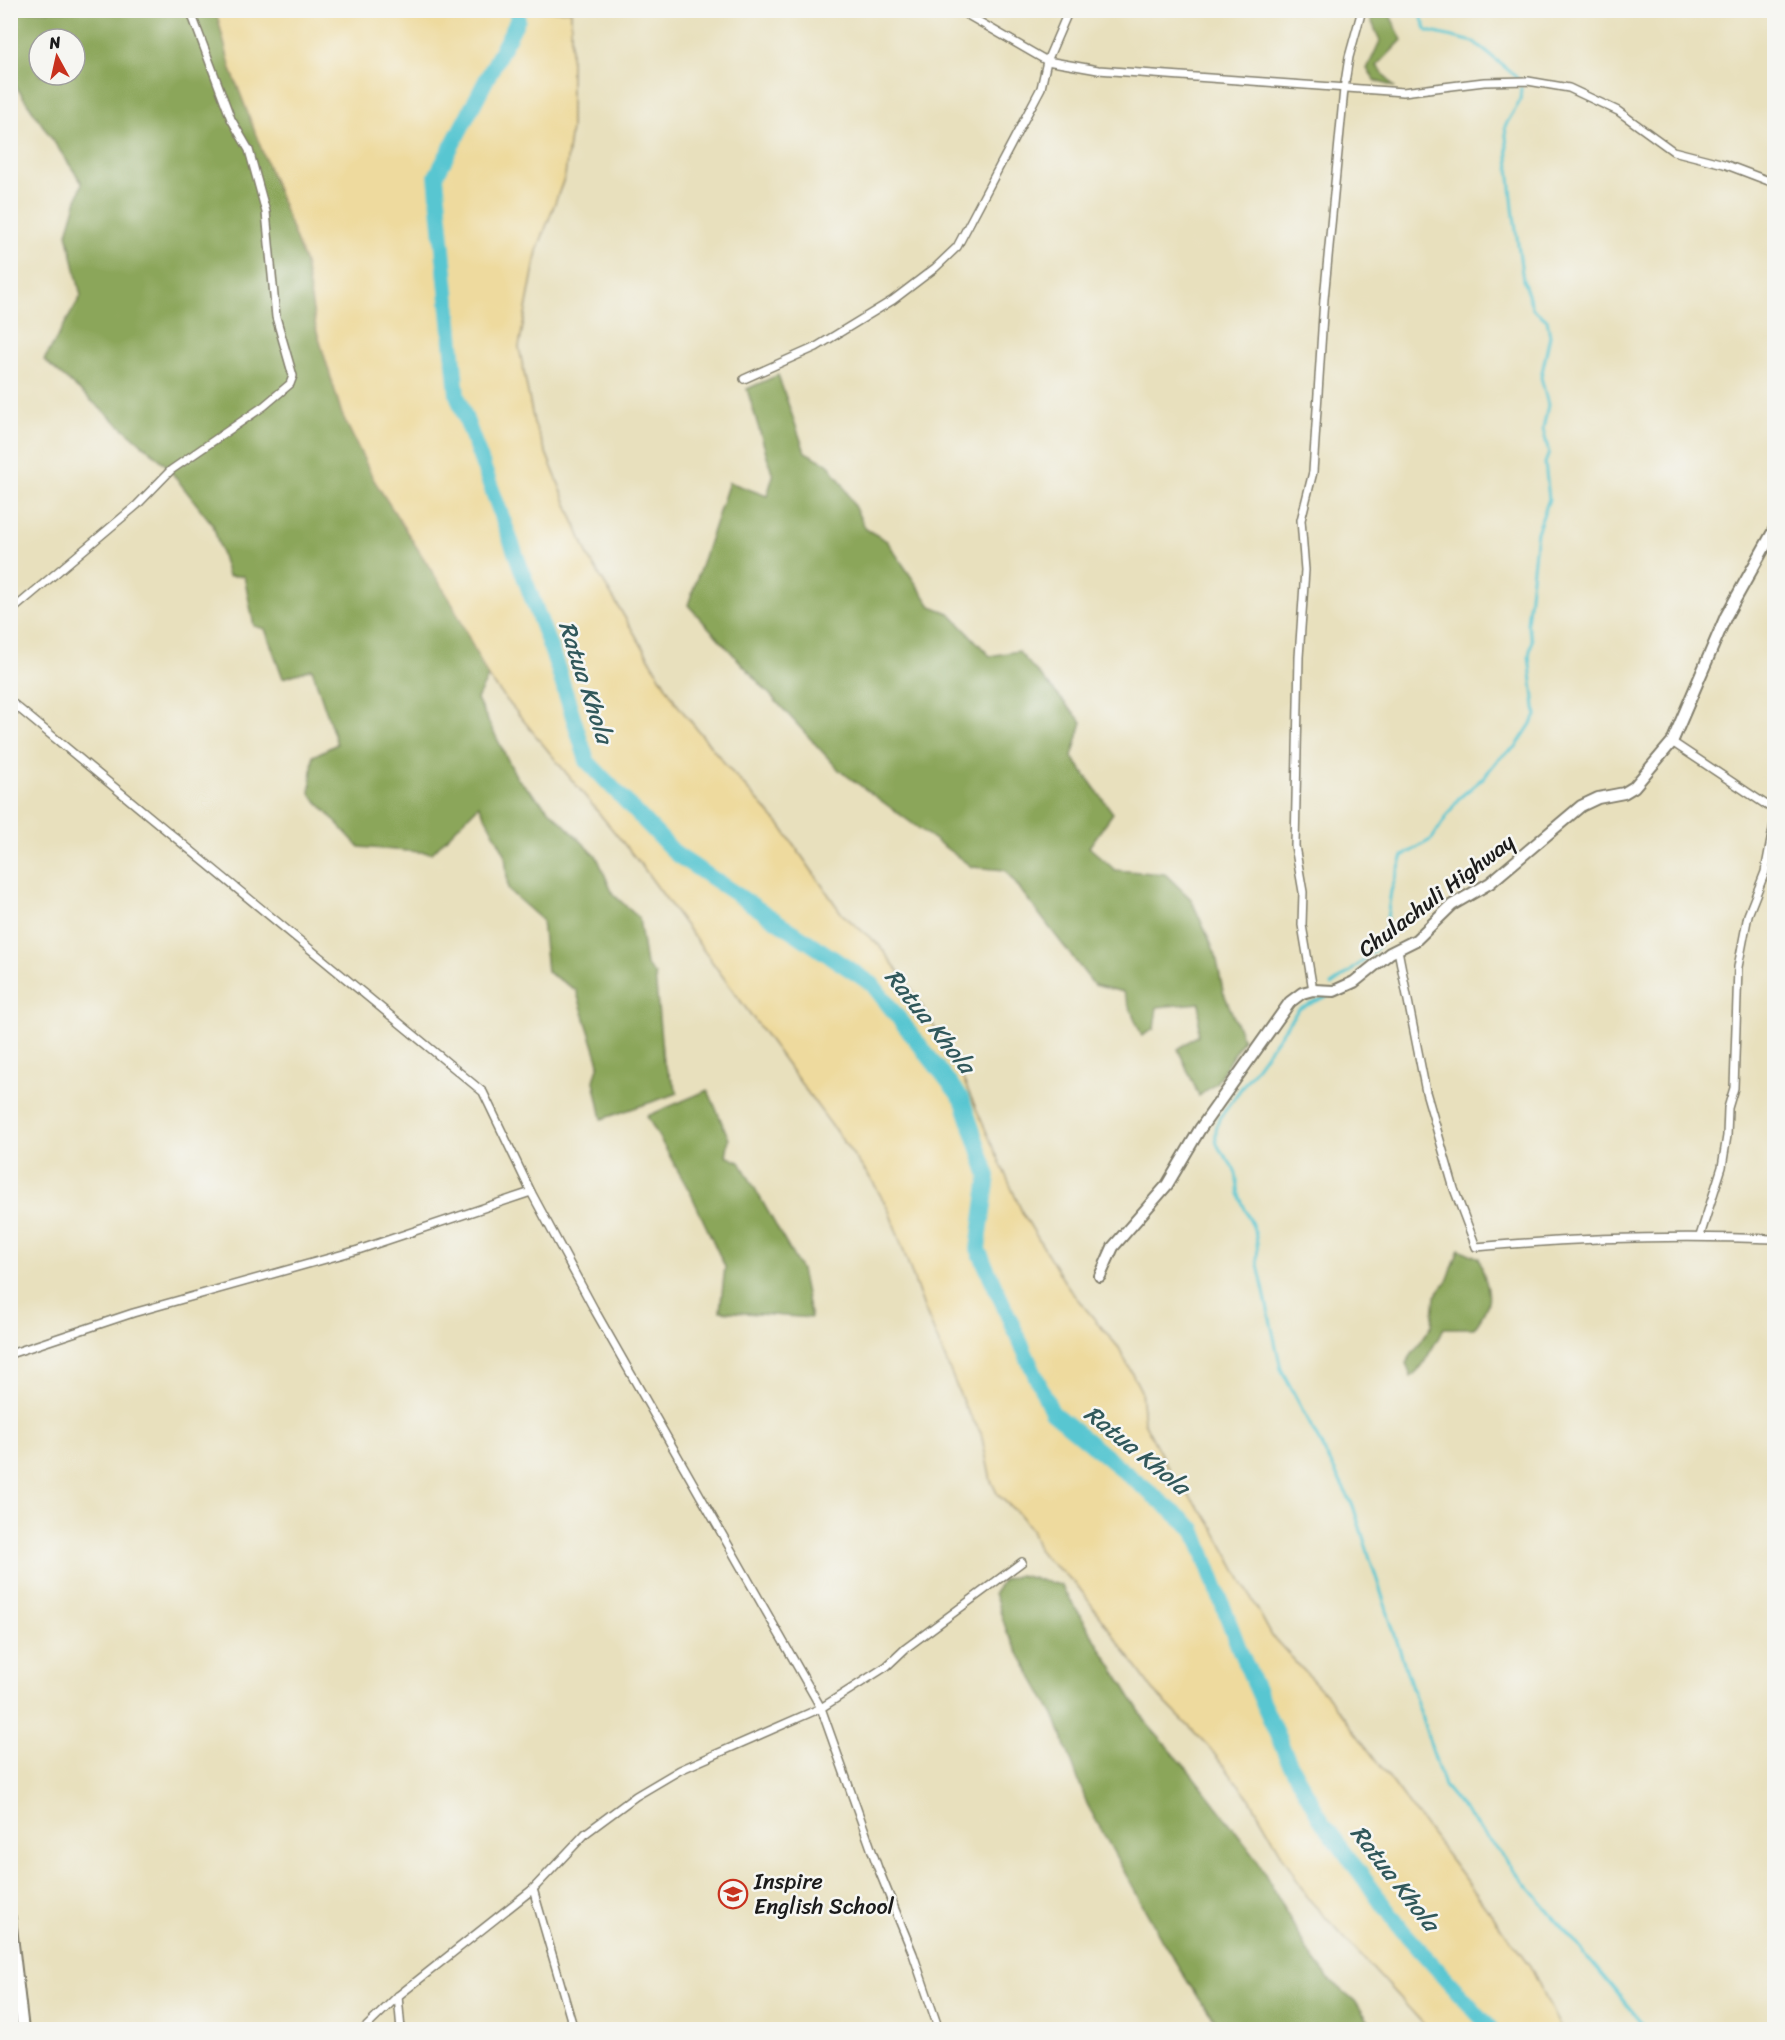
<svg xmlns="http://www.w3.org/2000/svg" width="1785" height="2040" viewBox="0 0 1785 2040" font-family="Sriracha,sans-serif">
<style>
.forest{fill:#8ba65a;stroke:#54613b;stroke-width:1.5;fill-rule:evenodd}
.sand{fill:#eeda9e;stroke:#857b5d;stroke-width:1.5}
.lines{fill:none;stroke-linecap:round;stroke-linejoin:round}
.stream{stroke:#59c6d1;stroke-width:3}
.river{stroke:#59c6d1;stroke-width:16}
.street-casing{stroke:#827e6c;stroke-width:10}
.secondary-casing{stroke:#827e6c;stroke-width:14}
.street{stroke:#fff;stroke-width:7}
.secondary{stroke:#fff;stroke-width:10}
.labels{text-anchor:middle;stroke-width:5;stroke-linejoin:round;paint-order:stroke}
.street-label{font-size:22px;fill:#1c1c1c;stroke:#f6f6f2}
.poi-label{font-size:22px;fill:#1c1c1c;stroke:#f6f6f2;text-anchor:start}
.water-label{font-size:24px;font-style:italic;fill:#31585b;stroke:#f6f6f2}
</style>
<rect width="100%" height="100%" fill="#f6f6f2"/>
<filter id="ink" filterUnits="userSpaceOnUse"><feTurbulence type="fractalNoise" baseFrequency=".0167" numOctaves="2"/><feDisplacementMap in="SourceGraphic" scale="12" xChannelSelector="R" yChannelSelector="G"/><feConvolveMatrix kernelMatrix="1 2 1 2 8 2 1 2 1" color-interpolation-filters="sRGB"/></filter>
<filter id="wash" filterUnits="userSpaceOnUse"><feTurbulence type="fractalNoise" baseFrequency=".008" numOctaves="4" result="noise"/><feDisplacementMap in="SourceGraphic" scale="24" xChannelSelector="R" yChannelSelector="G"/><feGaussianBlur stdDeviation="1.35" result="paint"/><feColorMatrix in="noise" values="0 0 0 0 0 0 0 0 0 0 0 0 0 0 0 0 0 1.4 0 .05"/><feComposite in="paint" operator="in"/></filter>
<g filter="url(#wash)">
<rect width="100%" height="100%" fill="#e8e0bd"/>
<g class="forest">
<polygon points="1367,10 1388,11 1402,40 1377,66 1394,87 1376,81 1367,69 1380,41"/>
<path d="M 10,11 L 216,11 L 231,69 L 305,263 L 316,328 L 342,414 L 374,480 L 451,601 L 488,677 L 477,699 L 517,778 L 597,857 L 613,894 L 639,918 L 646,965 L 655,975 L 663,1061 L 678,1093 L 602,1119 L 594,1081 L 599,1063 L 576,990 L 547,972 L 542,920 L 508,890 L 505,854 L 479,805 L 432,853 L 359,847 L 310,794 L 313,756 L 337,744 L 312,669 L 283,678 L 265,629 L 254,626 L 244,576 L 228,576 L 213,525 L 165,464 L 44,360 L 81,296 L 67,233 L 82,183 L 11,79 ZM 39,39 L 75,39 L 75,75 L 39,75 Z"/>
<polygon points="778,375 805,452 828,464 842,483 866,529 887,541 931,606 949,613 990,656 1018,651 1082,722 1072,757 1113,813 1089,847 1115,870 1165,874 1191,899 1216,955 1223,991 1243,1039 1216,1083 1199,1096 1178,1049 1198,1035 1200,1003 1157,1007 1154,1029 1142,1036 1123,992 1094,985 1005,870 972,867 839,770 688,605 729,482 767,496 773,476 747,389"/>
<polygon points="708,1090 729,1139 726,1156 740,1162 801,1270 811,1318 720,1311 725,1267 691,1194 647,1116"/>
<path d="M 1459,1249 L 1479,1258 C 1488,1292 1497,1297 1474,1328 L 1444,1328 L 1422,1366 L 1411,1377 L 1406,1363 L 1432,1325 L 1435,1296 L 1448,1279 Z"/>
<polygon points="1019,1575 1060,1585 1074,1605 1148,1725 1190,1772 1255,1856 1307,1950 1328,1978 1355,2001 1374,2029 1223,2029 1199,2000 1162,1940 1087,1804 1056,1719 1007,1632 994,1593 1003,1580"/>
</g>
<polygon class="sand" points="216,11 571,11 571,128 565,176 537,251 519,347 534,423 588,556 676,703 730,770 780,825 842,914 879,945 910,987 955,1061 1023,1214 1069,1289 1119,1348 1141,1391 1144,1422 1170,1472 1210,1522 1272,1636 1331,1700 1530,1966 1561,2029 1428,2029 1306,1896 1250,1799 1208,1746 1153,1690 1077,1585 1046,1559 1038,1549 1031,1530 1022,1517 998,1495 991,1481 981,1433 965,1407 925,1310 889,1211 873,1182 642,866 488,677 451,601 374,480 342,414 316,328 305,263 231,69"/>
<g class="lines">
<g class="stream">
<polyline points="1418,10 1427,31 1474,42 1517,77"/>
<polyline points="1331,985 1351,971 1378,947 1385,932 1391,891 1403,856 1432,839 1458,799 1484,777 1499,758 1516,747 1536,716 1529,656 1532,640 1527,623 1537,532 1549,499 1545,463 1549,453 1543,429 1548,405 1541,377 1550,336 1547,320 1533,309 1523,280 1513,208 1505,126 1520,101 1521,88"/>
<path d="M 1328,996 L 1299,1009 L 1295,1014 L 1219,1119 C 1208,1151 1227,1150 1236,1174 C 1238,1181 1237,1190 1240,1197 C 1249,1221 1260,1231 1257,1260 L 1281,1369 L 1353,1506 L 1444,1786 L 1648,2030"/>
</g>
<polyline class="river" points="516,10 518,19 436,176 457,395 557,666 587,761 677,855 872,984 962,1099 988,1176 978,1249 1052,1412 1194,1529 1240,1651 1289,1762 1323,1823 1402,1930 1492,2030"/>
</g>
</g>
<g filter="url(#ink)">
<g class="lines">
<g class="street-casing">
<g id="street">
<polyline points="959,10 1047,61 1098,70 1403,92 1484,82 1528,81 1569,88 1618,111 1673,151 1724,164 1774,183"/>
<polyline points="744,379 816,347 893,300 935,268 957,247 1041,88 1047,61 1069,10"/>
<polyline points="10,612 137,505 171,470 264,406 290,384 293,376 276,317 266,212 249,150 231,119 190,10"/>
<polyline points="10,701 483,1092 531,1192 594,1309 821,1708 878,1868 913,1954 939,2030"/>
<polyline points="1672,742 1774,810"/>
<path d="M 1398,950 L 1426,1092 L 1454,1189 L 1476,1247 C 1576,1238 1674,1235 1774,1239"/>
<polyline points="1313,990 1302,925 1303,892 1295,846 1299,657 1305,570 1301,520 1313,472 1324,299 1344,89 1349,57 1362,10"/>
<polyline points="1700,1236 1722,1167 1727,1136 1728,1108 1734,1088 1738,967 1748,915 1765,872 1774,824"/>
<polyline points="10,1354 133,1313 358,1250 531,1192"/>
<polyline points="533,1889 574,2030"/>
<polyline points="398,1996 401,2030"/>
<polyline points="363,2030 398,1996 533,1889 586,1833 636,1796 680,1770 821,1708 887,1666 906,1648 1022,1562"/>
</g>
</g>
<g class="secondary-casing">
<g id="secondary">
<polyline points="1100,1276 1113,1247 1167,1185 1200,1129 1290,1002 1302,993 1313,990 1334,991 1354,982 1390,953 1416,940 1452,905 1490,883 1581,806 1598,798 1624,793 1634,787 1672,742 1726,616 1774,530"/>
<polyline points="10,1918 23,2030"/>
</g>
</g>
<use href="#street" class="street"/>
<use href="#secondary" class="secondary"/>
</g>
</g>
<defs>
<g id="school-ring" transform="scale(1.5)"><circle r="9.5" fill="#f6f6f2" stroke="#c8321e" stroke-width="1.5"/><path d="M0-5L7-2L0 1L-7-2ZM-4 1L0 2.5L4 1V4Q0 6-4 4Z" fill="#c8321e"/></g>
</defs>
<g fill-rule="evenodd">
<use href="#school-ring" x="733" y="1894"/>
</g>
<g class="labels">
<g class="street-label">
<text transform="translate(1436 895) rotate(-37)" y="8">Chulachuli Highway</text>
</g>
<g class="poi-label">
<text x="754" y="1889">Inspire<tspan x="754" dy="25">English School</tspan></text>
</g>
<g class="water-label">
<text transform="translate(586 682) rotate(72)" y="8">Ratua Khola</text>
<text transform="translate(930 1021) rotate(51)" y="8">Ratua Khola</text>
<text transform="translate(1137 1450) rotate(39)" y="8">Ratua Khola</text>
<text transform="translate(1395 1878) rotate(52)" y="8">Ratua Khola</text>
</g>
</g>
<rect width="1785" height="2040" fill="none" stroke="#f6f6f2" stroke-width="36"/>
<g transform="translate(57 57) rotate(352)"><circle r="28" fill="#f6f6f2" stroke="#9f9f9c" stroke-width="1.5"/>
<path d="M0-4.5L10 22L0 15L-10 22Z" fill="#c8321e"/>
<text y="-9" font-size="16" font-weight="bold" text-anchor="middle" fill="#1c1c1c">N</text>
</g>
</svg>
